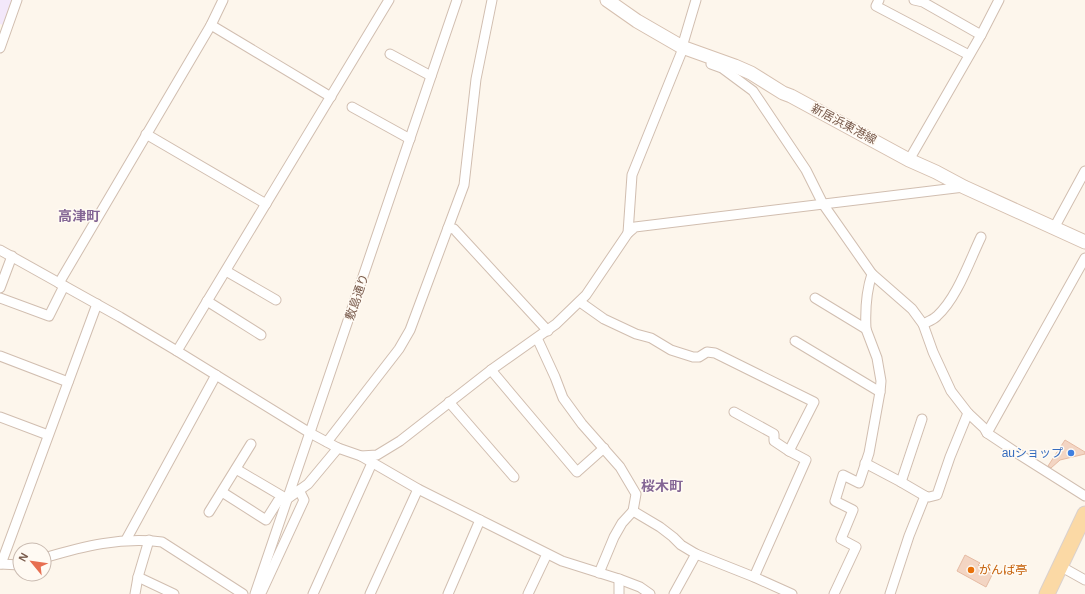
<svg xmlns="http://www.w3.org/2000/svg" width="1085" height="594" viewBox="0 0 1085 594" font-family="Arial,'Noto Sans JP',sans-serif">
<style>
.education{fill:#f3e8fa}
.building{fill:#f3d5c3;stroke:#e6bba3}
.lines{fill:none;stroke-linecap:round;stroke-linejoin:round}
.minor-casing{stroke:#d1beb0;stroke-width:11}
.secondary-casing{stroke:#d6c0b0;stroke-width:15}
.primary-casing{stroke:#dad1cd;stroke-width:17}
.minor{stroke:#fff;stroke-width:9}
.secondary{stroke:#fff;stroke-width:13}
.primary{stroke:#fbd9a5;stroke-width:15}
.shop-dot{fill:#3f7fe0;stroke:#fffaf3;stroke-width:1.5}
.food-dot{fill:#e8710a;stroke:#fffaf3;stroke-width:1.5}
.labels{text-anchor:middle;stroke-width:3;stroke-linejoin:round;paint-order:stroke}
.street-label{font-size:12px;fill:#7a5c4d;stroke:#fffaf3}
.shop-label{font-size:12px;fill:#366cbe;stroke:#fffaf3;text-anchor:end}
.food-label{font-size:12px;fill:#c56008;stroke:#fffaf3;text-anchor:start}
.quarter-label{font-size:14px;font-weight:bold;fill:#846695;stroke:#fffaf3}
</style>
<rect width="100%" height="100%" fill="#fdf6ec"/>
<polygon class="education" points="0,0 13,0 3,25 0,24"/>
<g class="building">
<polygon points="1065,440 1085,452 1085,454 1060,460 1051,468 1048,466"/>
<polygon points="965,555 980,563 978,565 993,573 986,587 957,571"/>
</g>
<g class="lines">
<g class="minor-casing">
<g id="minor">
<polyline points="879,0 876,6 969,55"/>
<polyline points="914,0 923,2 981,35"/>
<polyline points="211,25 331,97"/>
<polyline points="0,48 17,0"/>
<polyline points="390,54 431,76"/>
<path d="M 711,64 L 722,68 L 753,91 L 806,170 L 823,204 L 872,274 C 866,292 865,309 866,329 L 815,298"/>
<polyline points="352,107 410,139"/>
<polyline points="146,134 266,204"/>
<polyline points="909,160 981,35 999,0"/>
<polyline points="448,228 454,229 548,331"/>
<polyline points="1054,228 1085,171"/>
<polyline points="628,233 632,175 682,51 682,47 696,0"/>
<polyline points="0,250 120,317 177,351 310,433 338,448 361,456 377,455 400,441 491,370 556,324 586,295 628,233 635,227 964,187"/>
<polyline points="226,271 276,300"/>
<path d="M 872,274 L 912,309 L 923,324 C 927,322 933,320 937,316 C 957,298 969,262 981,237"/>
<polyline points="59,283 211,25 223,0"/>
<polyline points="0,288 12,256"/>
<polyline points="0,298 49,316 64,286"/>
<polyline points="207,301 261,335"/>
<polyline points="580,302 604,319 636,334 651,338 671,350 693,357 699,357 707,352 715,353 814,402 789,451"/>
<polyline points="923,324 933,352 951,391 968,413 984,428 987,433 1017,453 1085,496"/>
<polyline points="537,338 555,377 563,398 582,424 620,467 636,494 633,511 660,527 673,537 681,545 696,554 754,577 792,594"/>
<polyline points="795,341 880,392"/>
<polyline points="177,351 389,0"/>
<polyline points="0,356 68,382"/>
<polyline points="491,370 577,472 604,448"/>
<polyline points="449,402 514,477"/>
<polyline points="734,412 774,434 774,441 789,451 806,460 754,577"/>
<polyline points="0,417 48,435"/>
<polyline points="987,433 1085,258"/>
<polyline points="327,442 399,349 410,330 464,185 476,79 492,0"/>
<polyline points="361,456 418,489 562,561 619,579 640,587 650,594"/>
<polyline points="865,463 901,482 925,496 909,536 890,594"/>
<polyline points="236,469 287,499"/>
<polyline points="901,482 922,419"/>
<polyline points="222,492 266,520 278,501 287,499 308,484 338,448"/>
<polyline points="925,496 929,497 937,495 950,457 968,413"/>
<polyline points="209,512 251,444"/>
<polyline points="126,540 216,375"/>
<path d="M 44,558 C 84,546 120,537 162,542 L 243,594"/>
<polyline points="0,564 20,565"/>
<polyline points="1,564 97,304"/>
<polyline points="1060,566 1085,580"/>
<polyline points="599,573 614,537 622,523 633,511"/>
<polyline points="138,577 174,594"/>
<polyline points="262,591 304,500 299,490"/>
<polyline points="135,594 138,577 149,540"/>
<polyline points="255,594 457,0"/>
<polyline points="313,594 372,463"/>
<polyline points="370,594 418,489"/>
<polyline points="448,594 480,520"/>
<polyline points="528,594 547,554"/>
<polyline points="619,594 619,579"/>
<polyline points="674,594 696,554"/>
<polyline points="834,594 856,547 841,539 853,510 835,501 843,475 859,483 869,453 880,392 881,381 877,358 866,329"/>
</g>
</g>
<g class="secondary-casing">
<polyline id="secondary" points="607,0 637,21 682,47 735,66 751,73 783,93 791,96 909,160 936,172 964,187 1085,242"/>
</g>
<g class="primary-casing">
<polyline id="primary" points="1047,594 1085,514"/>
</g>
<use href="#minor" class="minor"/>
<use href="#secondary" class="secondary"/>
<use href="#primary" class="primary"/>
</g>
<circle class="shop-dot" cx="1071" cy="453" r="4"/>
<circle class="food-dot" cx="971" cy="570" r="4"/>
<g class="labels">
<g class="street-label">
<text transform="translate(844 124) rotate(28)" y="4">新居浜東港線</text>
<text transform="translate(357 297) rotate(-71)" y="4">敷島通り</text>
</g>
<g class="shop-label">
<text x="1063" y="457">auショップ</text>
</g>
<g class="food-label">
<text x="979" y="574">がんば亭</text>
</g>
<g class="quarter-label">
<text x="79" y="221">高津町</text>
<text x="662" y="491">桜木町</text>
</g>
</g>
<g transform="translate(32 562) rotate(299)"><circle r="19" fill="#fffaf3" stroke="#cabbb1"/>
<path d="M0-3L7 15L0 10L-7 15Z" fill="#e76f51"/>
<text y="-6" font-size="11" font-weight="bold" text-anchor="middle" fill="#7a5c4d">N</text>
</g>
</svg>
